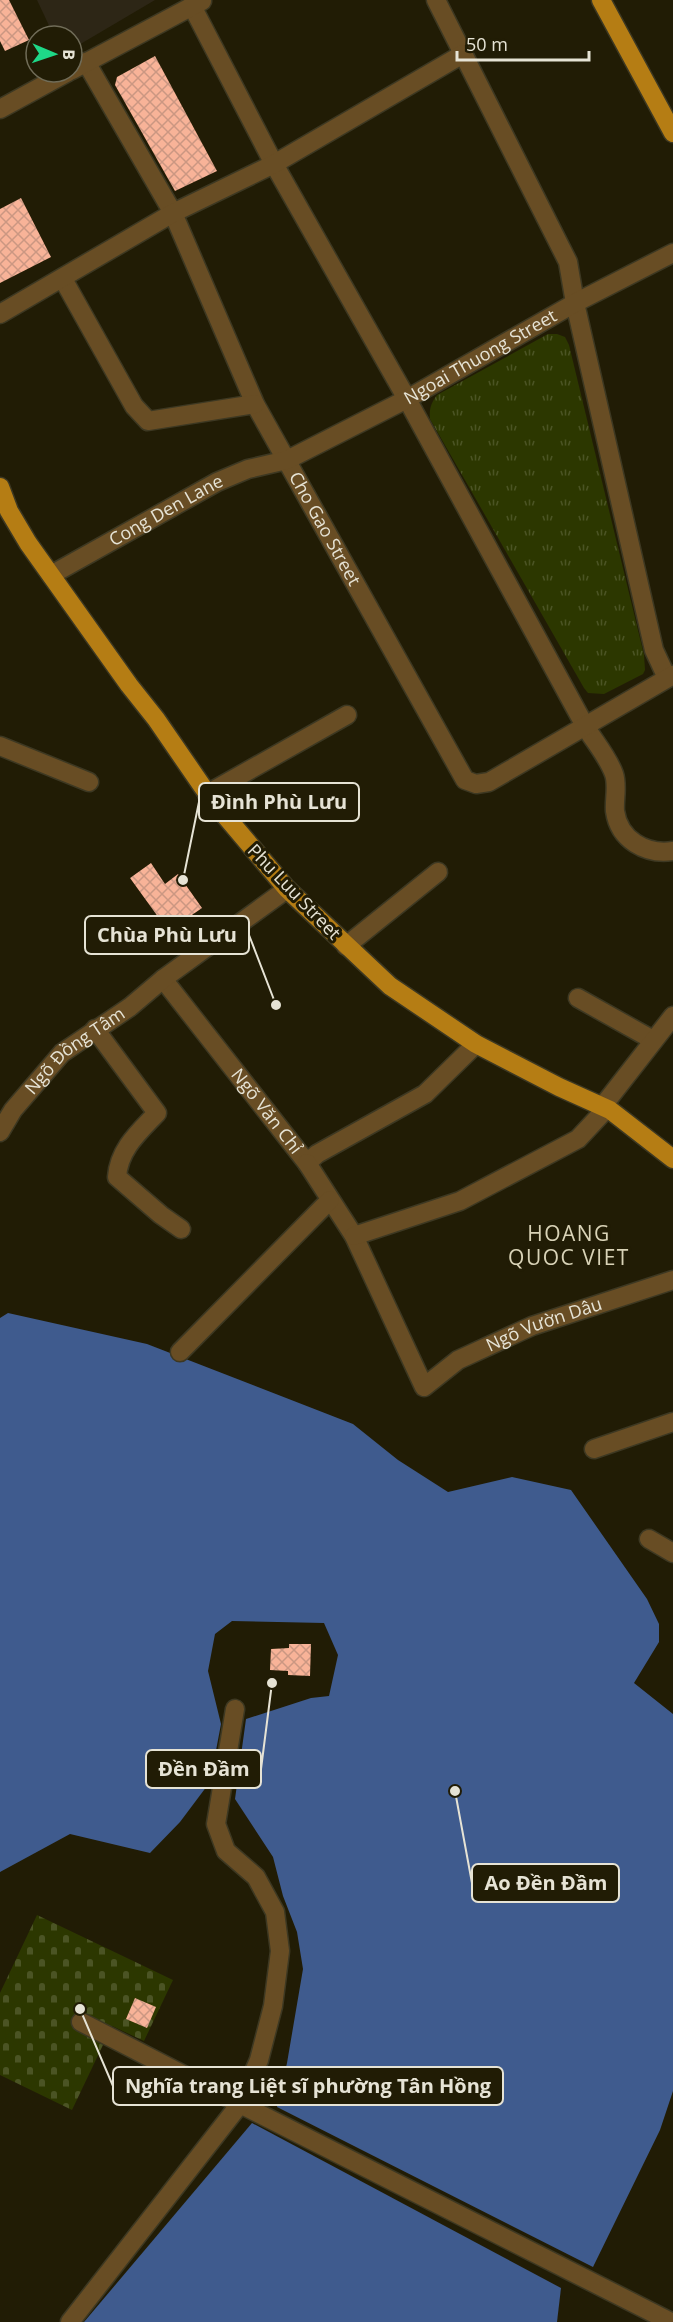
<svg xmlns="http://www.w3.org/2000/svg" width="673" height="2322" viewBox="0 0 673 2322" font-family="'Open Sans',sans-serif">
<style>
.commercial{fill:#2d2616}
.cemetery{fill:url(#cemetery-stones)}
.park{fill:url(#park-tufts)}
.water{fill:#3f5b8e}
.building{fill:url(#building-cross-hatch)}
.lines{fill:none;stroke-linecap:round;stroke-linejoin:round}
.minor-casing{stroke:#3d3822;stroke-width:21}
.major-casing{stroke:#3d3822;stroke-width:21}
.minor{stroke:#684d24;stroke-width:18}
.major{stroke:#b57d14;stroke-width:18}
.labels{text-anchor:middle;stroke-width:6;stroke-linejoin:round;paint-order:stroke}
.street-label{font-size:18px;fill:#e6e3d5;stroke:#211c05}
.quarter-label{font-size:21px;letter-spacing:1.5px;fill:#d9d3b7;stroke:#211c05}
.leader{fill:none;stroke:#e6e3d5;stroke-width:2}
.callout-dot{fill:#e6e3d5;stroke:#211c05;stroke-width:2}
.callout{fill:#211c05;stroke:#e6e3d5;stroke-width:2}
.callout-label{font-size:20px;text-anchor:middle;font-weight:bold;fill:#e6e3d5}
</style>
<defs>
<pattern id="cemetery-stones" width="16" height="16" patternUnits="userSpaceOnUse" patternTransform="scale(1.5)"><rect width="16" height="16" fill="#2c3700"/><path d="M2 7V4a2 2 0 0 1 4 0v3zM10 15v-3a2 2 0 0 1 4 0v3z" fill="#4b5424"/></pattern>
<pattern id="park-tufts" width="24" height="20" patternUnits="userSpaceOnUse" patternTransform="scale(1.5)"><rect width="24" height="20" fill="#2c3700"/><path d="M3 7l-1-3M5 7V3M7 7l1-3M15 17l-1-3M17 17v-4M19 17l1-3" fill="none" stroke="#4b5424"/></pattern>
<pattern id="building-cross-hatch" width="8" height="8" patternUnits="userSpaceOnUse" patternTransform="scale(1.5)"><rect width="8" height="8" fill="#f8b398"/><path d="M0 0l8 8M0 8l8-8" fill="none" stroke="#cb9782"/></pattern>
</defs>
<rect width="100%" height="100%" fill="#211c05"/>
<polygon class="commercial" points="37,0 155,0 72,49 72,36 54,36"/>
<polygon class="cemetery" points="37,1915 173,1980 144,2041 112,2026 72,2110 0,2075 0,1993"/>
<path class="park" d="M 548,334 L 557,334 L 565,337 L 569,345 L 644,655 L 645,670 L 643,674 L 604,694 L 588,693 L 584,688 L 430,419 C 429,409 431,403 437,395 Z"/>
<g class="water">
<polygon points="8,1313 147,1344 353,1424 398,1460 448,1492 512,1477 571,1490 647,1599 659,1624 659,1642 634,1683 673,1714 673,2091 660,2130 593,2267 277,2107 287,2063 303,1969 297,1932 283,1896 273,1857 235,1799 246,1719 311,1698 329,1696 338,1655 324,1623 232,1621 215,1634 208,1671 221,1724 210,1782 180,1822 150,1853 70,1834 0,1872 0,1318"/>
<polygon points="252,2123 561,2288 557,2322 84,2322"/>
</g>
<g class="building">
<polygon points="0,0 9,0 29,40 5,51 0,41"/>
<polygon points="155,56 217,171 175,191 115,85 117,77"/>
<polygon points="21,198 51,257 0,283 0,209"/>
<polygon points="151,863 165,884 178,874 202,908 189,917 202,936 182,950 130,878"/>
<polygon points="289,1644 311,1644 310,1676 288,1675 288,1671 270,1670 271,1649 289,1648"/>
<polygon points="135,1998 156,2007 147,2028 126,2019"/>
</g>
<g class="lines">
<g class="minor-casing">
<g id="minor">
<polyline points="436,0 568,262 575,303 654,650 667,678"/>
<path d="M 192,6 L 274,164 L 407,399 L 585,726 C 594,741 608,757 614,774 C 618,786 614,799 615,811 C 619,840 646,855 673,851"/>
<path id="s1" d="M 86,62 L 173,213 L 255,404 L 465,780 L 476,784 L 489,782 L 673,675"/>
<polyline points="72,70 202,1"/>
<polyline points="0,109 68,72"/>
<polyline points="63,279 134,406 148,421 255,404"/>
<polyline points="0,314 173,213 274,164 463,54"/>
<path id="s2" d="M 51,575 L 217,482 L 248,469 L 287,460 L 407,399 L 575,303 L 673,253"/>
<polyline points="0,746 89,782"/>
<polyline points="207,794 347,715"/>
<polyline points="346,946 438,872"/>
<path id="s3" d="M 163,979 L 307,1163 L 317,1154 L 425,1094 L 476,1044"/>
<polyline points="578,998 653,1040"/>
<path d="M 95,1029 L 157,1113 C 139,1132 119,1149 117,1177 L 161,1215 L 181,1229"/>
<polyline points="602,1107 673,1016"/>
<path id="s4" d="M 0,1132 L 13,1110 L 62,1053 L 130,1007 L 163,979 L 287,889"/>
<path id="s5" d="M 307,1163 L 354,1236 L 424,1387 L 458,1360 L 532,1326 L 673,1280"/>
<polyline points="354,1236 460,1201 578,1139 606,1109"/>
<polyline points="180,1352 330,1200"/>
<polyline points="594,1449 673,1422"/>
<polyline points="649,1539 673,1553"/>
<polyline points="81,2022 240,2104 671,2322"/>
<polyline points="70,2322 240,2104 259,2060 273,2006 280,1951 275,1912 256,1877 226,1851 216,1824 235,1709"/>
</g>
</g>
<g class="major-casing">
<g id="major">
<polyline points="601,0 673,133"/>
<polyline points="0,487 9,511 28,543 129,685 156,719 211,799 287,889 390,986 476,1044 559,1087 610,1110 673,1159"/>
</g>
</g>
<use href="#minor" class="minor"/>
<use href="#major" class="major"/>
</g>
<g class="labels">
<g class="street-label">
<text dy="6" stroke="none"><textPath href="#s2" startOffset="483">Ngoai Thuong Street</textPath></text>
<text dy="6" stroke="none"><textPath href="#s2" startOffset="132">Cong Den Lane</textPath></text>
<text dy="6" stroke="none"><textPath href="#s1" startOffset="525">Cho Gao Street</textPath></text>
<text transform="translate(294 892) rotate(46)" y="6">Phu Luu Street</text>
<text dy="6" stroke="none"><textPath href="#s4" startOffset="112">Ngõ Đồng Tâm</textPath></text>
<text dy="6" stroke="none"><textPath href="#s3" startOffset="168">Ngõ Văn Chỉ</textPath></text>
<text dy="6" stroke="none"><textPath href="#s5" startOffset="390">Ngõ Vườn Dâu</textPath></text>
</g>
<g class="quarter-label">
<text x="569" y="1241">HOANG<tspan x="569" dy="24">QUOC VIET</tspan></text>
</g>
</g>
<path class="leader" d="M183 880L199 802M276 1005L249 935M272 1683L261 1769M455 1791L472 1883M80 2009L113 2086"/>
<g class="callout-dot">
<circle cx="183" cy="880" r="6"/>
<circle cx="276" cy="1005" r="6"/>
<circle cx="272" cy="1683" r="6"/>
<circle cx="455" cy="1791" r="6"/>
<circle cx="80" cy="2009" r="6"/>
</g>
<g class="callout">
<rect x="199" y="783" width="160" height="38" rx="6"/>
<rect x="85" y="916" width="164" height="38" rx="6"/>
<rect x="146" y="1750" width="115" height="38" rx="6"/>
<rect x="472" y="1864" width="147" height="38" rx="6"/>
<rect x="113" y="2067" width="390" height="38" rx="6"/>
</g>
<g class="callout-label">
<text x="279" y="809">Đình Phù Lưu</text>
<text x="167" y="942">Chùa Phù Lưu</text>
<text x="204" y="1776">Đền Đầm</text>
<text x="546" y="1890">Ao Đền Đầm</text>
<text x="308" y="2093">Nghĩa trang Liệt sĩ phường Tân Hồng</text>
</g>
<g transform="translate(54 54) rotate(92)"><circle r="28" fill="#211c05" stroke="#706c58" stroke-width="1.5"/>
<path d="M0-4.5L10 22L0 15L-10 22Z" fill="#1ed888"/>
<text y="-9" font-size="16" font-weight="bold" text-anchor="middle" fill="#e6e3d5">B</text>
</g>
<path d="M457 51v9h132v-9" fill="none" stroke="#e6e3d5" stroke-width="3"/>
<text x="466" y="51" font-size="18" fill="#e6e3d5" stroke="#211c05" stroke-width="4.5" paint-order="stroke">50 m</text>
</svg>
